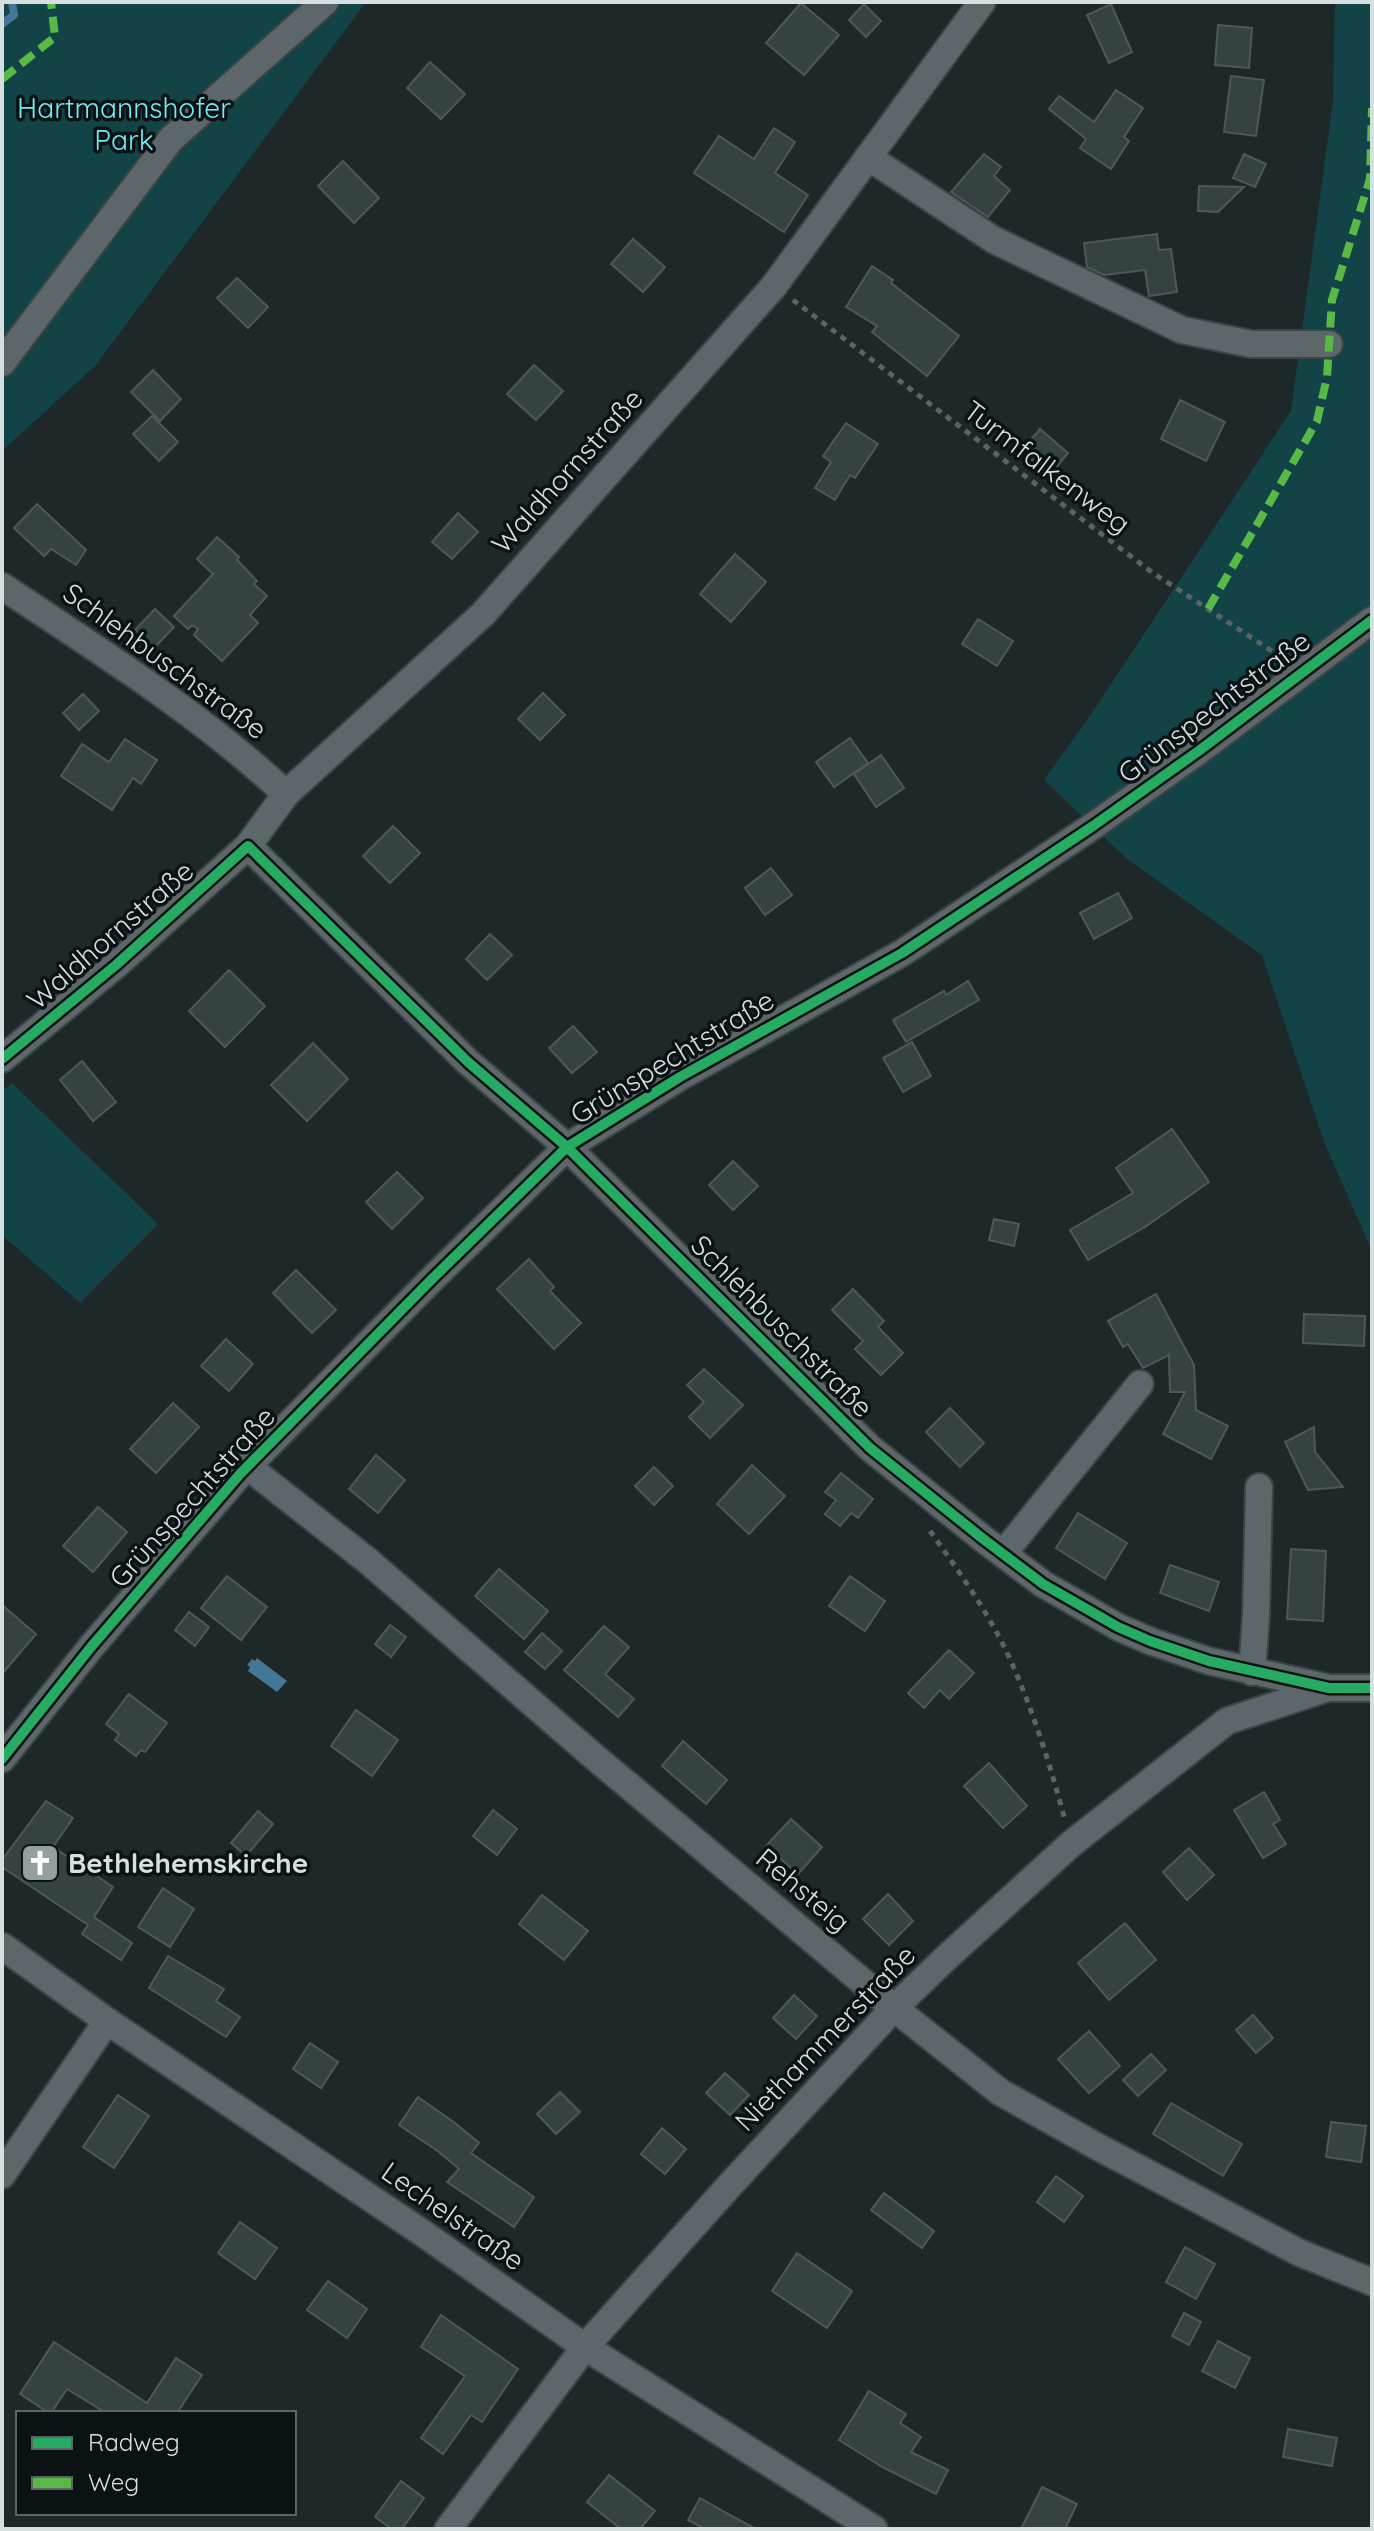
<svg xmlns="http://www.w3.org/2000/svg" width="1374" height="2531" viewBox="0 0 1374 2531" font-family="Quicksand,sans-serif">
<style>
.green{fill:#124347}
.water{fill:#447697}
.lines{fill:none;stroke-linecap:round;stroke-linejoin:round}
.stream{stroke:#447697;stroke-width:8}
.building{fill:#344342;stroke:#505757;stroke-width:2}
.minor-casing{stroke:#3d4445;stroke-width:30}
.path{stroke:#5b6465;stroke-width:5;stroke-dasharray:6 6;stroke-linecap:butt}
.minor{stroke:#5d676a;stroke-width:26}
.quiet{stroke:#58b947;stroke-width:8;stroke-dasharray:16 8;stroke-linecap:butt}
.cycleway-casing{stroke:#0b1213;stroke-width:15}
.cycleway{stroke:#26ab63;stroke-width:10}
.labels{text-anchor:middle;stroke-width:7;stroke-linejoin:round;paint-order:stroke}
.park-label{font-size:28px;fill:#71ebf6;stroke:#0b1213}
.street-label{font-size:28px;fill:#d5dfe0;stroke:#0b1213}
.poi-label{font-size:28px;font-weight:bold;fill:#d5dfe0;stroke:#0b1213;text-anchor:start}
</style>
<rect width="100%" height="100%" fill="#1f2829"/>
<g class="green">
<polygon points="2,2 366,2 95,366 2,451"/>
<polygon points="1335,2 1372,2 1372,1251 1324,1142 1262,955 1127,859 1044,780 1088,719 1291,411 1333,101"/>
<polygon points="12,1083 158,1224 80,1303 2,1235 2,1091"/>
</g>
<polygon class="water" points="257,1658 287,1681 277,1692 248,1671 250,1667 247,1665 252,1659 255,1661"/>
<g class="lines">
<polyline class="stream" points="2,24 14,15 12,2"/>
</g>
<g class="building">
<polygon points="801,3 839,35 804,75 766,43"/>
<polygon points="864,4 881,21 866,37 849,20"/>
<polygon points="1111,4 1132,52 1109,63 1087,15"/>
<polygon points="1218,25 1252,28 1249,68 1215,65"/>
<polygon points="430,62 465,94 441,119 407,88"/>
<polygon points="1231,76 1264,80 1256,136 1224,132"/>
<polygon points="1116,90 1143,108 1124,137 1129,141 1111,169 1080,148 1086,139 1049,109 1059,96 1094,122"/>
<polygon points="774,128 795,142 775,173 808,195 784,232 694,173 719,136 754,159"/>
<polygon points="984,154 1001,167 994,176 1010,190 988,217 951,192"/>
<polygon points="1244,154 1266,164 1255,187 1233,178"/>
<polygon points="343,161 379,198 354,223 318,186"/>
<polygon points="1199,186 1244,187 1218,212 1198,211"/>
<polygon points="1157,234 1159,250 1171,249 1177,292 1149,296 1145,270 1104,275 1087,267 1084,243"/>
<polygon points="633,239 665,267 643,292 611,264"/>
<polygon points="872,266 893,280 891,283 959,336 927,376 872,332 877,326 846,307"/>
<polygon points="237,278 268,307 248,328 217,298"/>
<polygon points="534,365 563,391 536,420 507,394"/>
<polygon points="153,370 181,399 160,421 131,392"/>
<polygon points="1180,400 1225,422 1206,461 1161,439"/>
<polygon points="152,416 178,442 159,461 133,434"/>
<polygon points="846,423 878,444 855,478 850,475 835,500 815,488 831,462 823,456"/>
<polygon points="1040,429 1068,453 1050,475 1021,451"/>
<polygon points="37,504 86,550 76,565 51,549 44,556 14,528"/>
<polygon points="458,513 478,532 452,559 432,542"/>
<polygon points="217,537 239,557 237,560 257,581 254,584 267,596 250,615 258,623 222,661 194,635 198,629 192,625 188,629 174,616 213,574 197,559"/>
<polygon points="735,554 766,582 731,622 700,594"/>
<polygon points="155,609 174,627 154,648 135,630"/>
<polygon points="978,619 1013,641 997,666 962,644"/>
<polygon points="543,693 565,715 540,740 518,719"/>
<polygon points="83,694 99,711 79,730 63,713"/>
<polygon points="850,738 868,763 834,787 816,762"/>
<polygon points="125,739 157,760 141,784 133,778 112,810 61,776 82,744 109,762"/>
<polygon points="881,755 904,788 876,807 854,774"/>
<polygon points="393,826 420,853 390,883 363,856"/>
<polygon points="771,868 792,895 765,915 745,888"/>
<polygon points="1118,893 1132,918 1094,939 1080,913"/>
<polygon points="490,934 512,955 487,980 466,959"/>
<polygon points="229,970 265,1006 225,1047 189,1011"/>
<polygon points="968,981 979,1000 906,1042 893,1020 944,991 946,995"/>
<polygon points="573,1026 597,1052 572,1073 549,1048"/>
<polygon points="912,1042 931,1076 903,1092 883,1058"/>
<polygon points="313,1043 348,1079 307,1121 271,1085"/>
<polygon points="82,1061 116,1102 93,1121 60,1080"/>
<polygon points="1172,1129 1209,1182 1145,1227 1088,1260 1070,1230 1133,1193 1116,1168"/>
<polygon points="733,1161 758,1186 733,1210 709,1185"/>
<polygon points="397,1172 423,1198 392,1229 366,1202"/>
<polygon points="994,1219 1019,1224 1014,1246 989,1240"/>
<polygon points="529,1259 554,1287 550,1291 581,1323 554,1349 497,1289"/>
<polygon points="296,1270 336,1310 312,1333 273,1293"/>
<polygon points="853,1289 884,1321 878,1327 903,1353 881,1375 855,1349 863,1341 832,1310"/>
<polygon points="1156,1294 1194,1365 1196,1410 1228,1426 1211,1459 1163,1434 1185,1392 1170,1392 1169,1355 1143,1368 1128,1344 1123,1347 1108,1321"/>
<polygon points="1304,1314 1365,1316 1364,1346 1303,1343"/>
<polygon points="226,1339 253,1364 229,1391 201,1366"/>
<polygon points="704,1369 743,1405 710,1438 689,1417 704,1402 687,1385"/>
<polygon points="173,1403 199,1427 156,1473 130,1449"/>
<polygon points="950,1408 984,1443 960,1467 926,1432"/>
<polygon points="1314,1427 1315,1452 1343,1487 1308,1490 1285,1442"/>
<polygon points="376,1455 405,1480 378,1513 349,1489"/>
<polygon points="752,1465 785,1496 749,1534 717,1504"/>
<polygon points="654,1467 673,1486 654,1505 635,1486"/>
<polygon points="841,1473 873,1499 858,1518 851,1513 840,1526 825,1514 836,1500 825,1492"/>
<polygon points="98,1507 127,1532 93,1572 63,1546"/>
<polygon points="1078,1513 1127,1543 1105,1579 1056,1548"/>
<polygon points="1291,1549 1326,1551 1323,1621 1287,1619"/>
<polygon points="1170,1565 1219,1582 1209,1611 1160,1593"/>
<polygon points="499,1569 548,1611 524,1639 475,1596"/>
<polygon points="227,1576 267,1607 241,1640 201,1608"/>
<polygon points="850,1576 885,1601 865,1631 829,1606"/>
<polygon points="2,1605 36,1634 2,1674"/>
<polygon points="189,1612 209,1627 195,1646 175,1630"/>
<polygon points="390,1625 406,1637 391,1657 375,1644"/>
<polygon points="604,1626 629,1647 605,1674 634,1699 618,1717 564,1670"/>
<polygon points="542,1633 562,1651 545,1669 525,1652"/>
<polygon points="949,1650 974,1673 949,1699 940,1690 924,1708 908,1693"/>
<polygon points="129,1694 167,1723 145,1752 141,1750 136,1756 115,1740 119,1734 106,1724"/>
<polygon points="356,1710 398,1740 372,1776 331,1746"/>
<polygon points="683,1741 727,1780 706,1804 662,1766"/>
<polygon points="989,1763 1027,1806 1003,1828 964,1786"/>
<polygon points="1264,1792 1280,1820 1273,1824 1286,1844 1263,1858 1234,1810"/>
<polygon points="46,1801 73,1818 53,1847 113,1887 94,1917 132,1943 121,1960 82,1934 88,1925 2,1867 2,1860"/>
<polygon points="493,1810 517,1829 497,1855 473,1836"/>
<polygon points="258,1811 273,1824 246,1856 231,1843"/>
<polygon points="791,1819 822,1847 798,1874 766,1846"/>
<polygon points="1189,1848 1214,1875 1187,1900 1163,1872"/>
<polygon points="163,1888 194,1909 170,1947 138,1927"/>
<polygon points="888,1894 913,1921 889,1945 863,1919"/>
<polygon points="542,1895 588,1931 564,1960 519,1924"/>
<polygon points="1125,1923 1156,1960 1109,2000 1078,1963"/>
<polygon points="168,1956 224,1989 216,2001 240,2017 226,2037 149,1988"/>
<polygon points="794,1995 817,2016 796,2039 773,2018"/>
<polygon points="1253,2015 1273,2038 1256,2053 1236,2030"/>
<polygon points="1089,2031 1120,2066 1089,2093 1058,2059"/>
<polygon points="310,2043 338,2062 321,2088 293,2069"/>
<polygon points="1151,2054 1166,2070 1138,2096 1123,2080"/>
<polygon points="725,2073 749,2095 730,2115 706,2093"/>
<polygon points="560,2092 580,2112 556,2134 537,2114"/>
<polygon points="118,2095 149,2116 114,2168 83,2147"/>
<polygon points="418,2097 455,2123 479,2143 471,2153 534,2197 514,2227 447,2182 459,2169 439,2152 399,2125"/>
<polygon points="1171,2103 1242,2144 1223,2176 1153,2134"/>
<polygon points="1331,2122 1366,2126 1361,2162 1326,2157"/>
<polygon points="662,2128 686,2149 665,2174 641,2154"/>
<polygon points="1056,2176 1083,2196 1064,2222 1037,2202"/>
<polygon points="884,2193 934,2231 922,2248 871,2210"/>
<polygon points="240,2222 277,2248 255,2279 218,2253"/>
<polygon points="1185,2247 1215,2264 1196,2299 1166,2282"/>
<polygon points="797,2253 852,2291 827,2328 772,2291"/>
<polygon points="328,2281 367,2309 347,2338 307,2310"/>
<polygon points="1184,2313 1201,2322 1189,2345 1172,2336"/>
<polygon points="441,2315 518,2369 482,2422 471,2415 443,2454 421,2438 465,2376 421,2347"/>
<polygon points="1218,2341 1250,2358 1235,2388 1202,2371"/>
<polygon points="54,2342 147,2403 176,2358 202,2375 177,2413 106,2413 67,2389 51,2413 49,2413 20,2394"/>
<polygon points="869,2391 906,2414 900,2423 921,2437 911,2452 948,2470 936,2494 882,2467 839,2440"/>
<polygon points="1288,2429 1337,2438 1332,2466 1283,2457"/>
<polygon points="609,2475 655,2511 640,2529 621,2529 587,2502"/>
<polygon points="401,2481 424,2498 402,2529 392,2529 375,2517"/>
<polygon points="1042,2487 1077,2504 1065,2529 1021,2529"/>
<polygon points="700,2498 721,2510 756,2529 705,2529 688,2520"/>
</g>
<g class="lines">
<g class="minor-casing">
<g id="minor">
<polyline points="868,157 994,240 1182,330 1251,344 1329,344"/>
<polyline points="2,363 171,139 325,2"/>
<path d="M 2,586 C 99,651 201,714 286,794"/>
<polyline points="248,846 468,1062 567,1147 870,1448 982,1538 1043,1584 1118,1627 1150,1641 1209,1661 1329,1688 1372,1688"/>
<polyline points="2,1059 116,965 248,846 286,794 483,614 774,286 982,2"/>
<polyline points="247,1466 368,1561 591,1754 894,2008 1000,2092 1098,2147 1300,2253 1372,2282"/>
<polyline points="1003,1554 1140,1384"/>
<polyline points="1252,1672 1256,1616 1259,1487"/>
<polyline points="2,1759 91,1647 240,1474 431,1280 567,1147 680,1077 902,953 1093,826 1200,750 1372,620"/>
<polyline points="2,1946 107,2021 424,2234 585,2347 874,2529"/>
<polyline points="2,2175 107,2021"/>
<polyline points="448,2529 585,2347 730,2185 894,2008 946,1958 1071,1844 1227,1721 1325,1689"/>
</g>
</g>
<g class="path">
<polyline points="793,300 1153,573 1281,657"/>
<path d="M 930,1531 C 961,1574 993,1619 1014,1668 C 1035,1717 1051,1768 1065,1820"/>
</g>
<use href="#minor" class="minor"/>
<g class="quiet">
<polyline points="2,79 55,37 51,2"/>
<polyline points="1208,609 1317,421 1327,377 1332,300 1370,179 1372,108"/>
</g>
<g class="cycleway-casing">
<g id="cycleway">
<polyline points="2,1059 116,965 248,846 468,1062 567,1147 870,1448 982,1538 1043,1584 1118,1627 1150,1641 1209,1661 1329,1688 1372,1688"/>
<polyline points="2,1759 91,1647 240,1474 431,1280 567,1147 680,1077 902,953 1093,826 1200,750 1372,620"/>
</g>
</g>
<use href="#cycleway" class="cycleway"/>
</g>
<defs>
<g id="church-square" transform="scale(2)"><rect x="-9" y="-9" width="18" height="18" rx="4" fill="#959fa0" stroke="#0b1213"/><path d="M-1.2-6h2.4v3.5h3.3v2.4h-3.3V6h-2.4V-.1h-3.3v-2.4h3.3Z" fill="#fff"/></g>
</defs>
<g fill-rule="evenodd">
<use href="#church-square" x="40" y="1863"/>
</g>
<g class="labels">
<g class="park-label">
<text x="124" y="118">Hartmannshofer<tspan x="124" dy="32">Park</tspan></text>
</g>
<g class="street-label">
<text transform="translate(1047 467) rotate(37)" y="10">Turmfalkenweg</text>
<text transform="translate(567 471) rotate(-48)" y="10">Waldhornstraße</text>
<text transform="translate(165 661) rotate(36)" y="10">Schlehbuschstraße</text>
<text transform="translate(1214 707) rotate(-37)" y="10">Grünspechtstraße</text>
<text transform="translate(110 935) rotate(-41)" y="10">Waldhornstraße</text>
<text transform="translate(672 1057) rotate(-31)" y="10">Grünspechtstraße</text>
<text transform="translate(782 1326) rotate(45)" y="10">Schlehbuschstraße</text>
<text transform="translate(192 1497) rotate(-48)" y="10">Grünspechtstraße</text>
<text transform="translate(803 1890) rotate(40)" y="10">Rehsteig</text>
<text transform="translate(825 2038) rotate(-46)" y="10">Niethammerstraße</text>
<text transform="translate(453 2216) rotate(35)" y="10">Lechelstraße</text>
</g>
<g class="poi-label">
<text x="68" y="1873">Bethlehemskirche</text>
</g>
</g>
<rect width="1374" height="2531" fill="none" stroke="#d5dfe0" stroke-width="8"/>
<rect x="16" y="2411" width="280" height="104" fill="#0b1213" stroke="#5c6465" stroke-width="2"/>
<rect x="32" y="2437" width="40" height="12" fill="#26ab63" stroke="#5c6465" stroke-width="2"/>
<text x="88" y="2451" font-size="24" fill="#d5dfe0">Radweg</text>
<rect x="32" y="2477" width="40" height="12" fill="#58b947" stroke="#5c6465" stroke-width="2"/>
<text x="88" y="2491" font-size="24" fill="#d5dfe0">Weg</text>
</svg>
